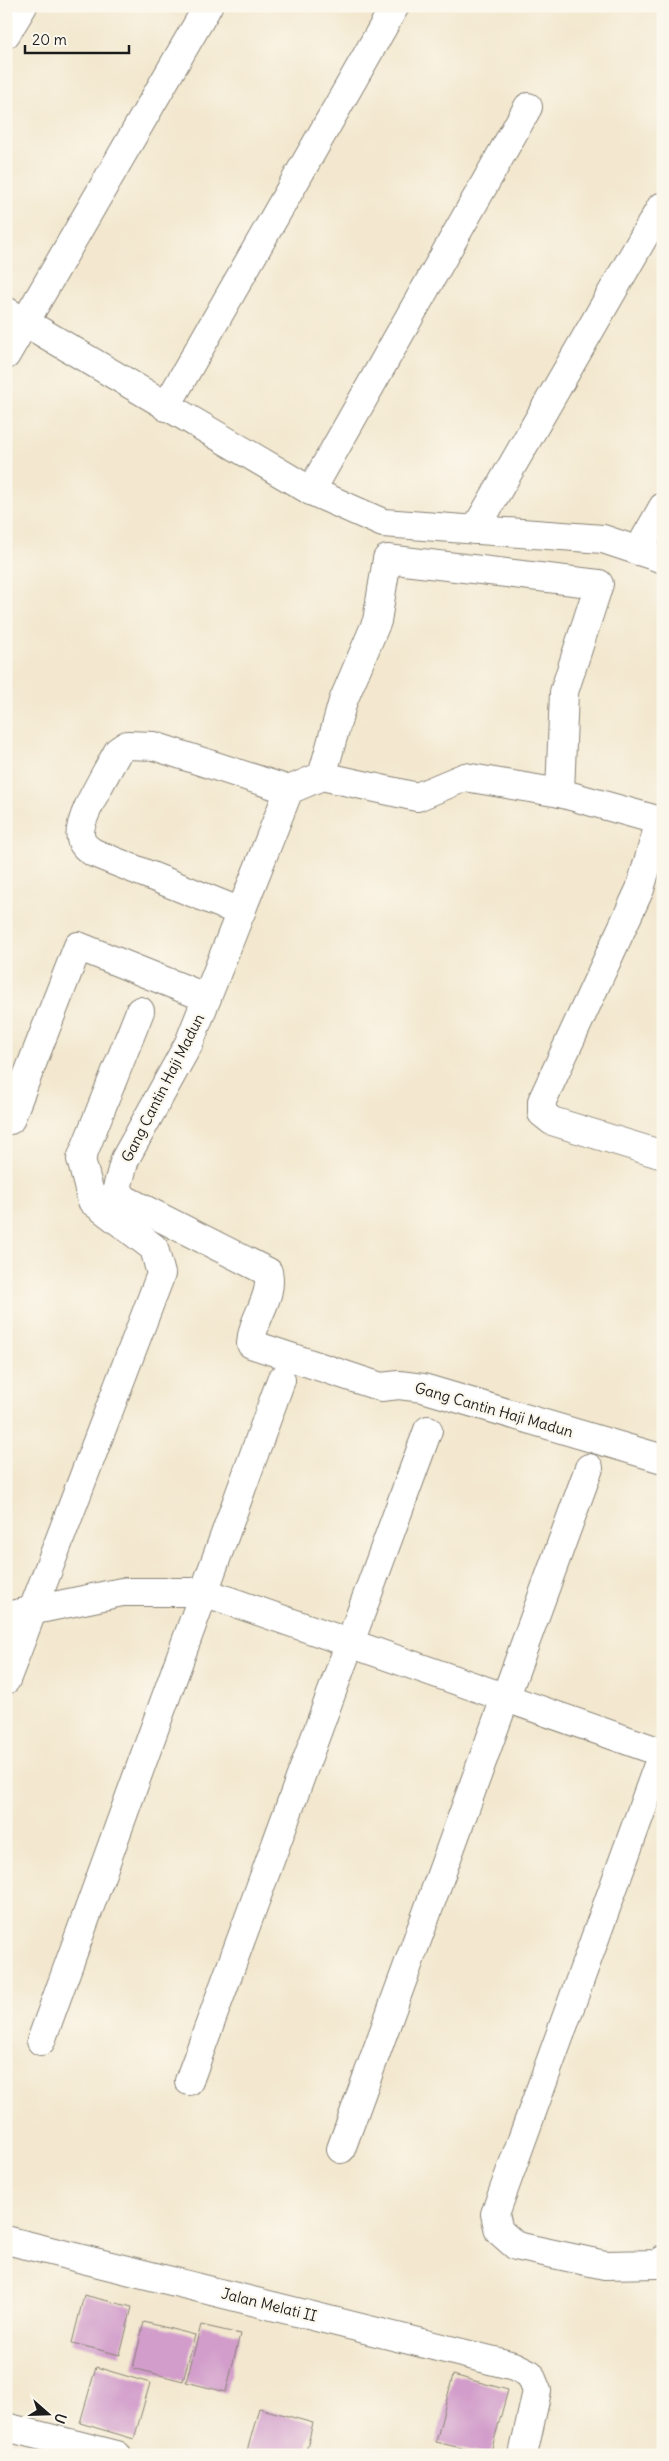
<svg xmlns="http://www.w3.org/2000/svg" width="669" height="2461" viewBox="0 0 669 2461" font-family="Delius,sans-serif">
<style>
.building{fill:#d29dcb}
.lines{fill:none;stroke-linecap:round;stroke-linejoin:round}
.minor-casing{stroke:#888276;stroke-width:30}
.minor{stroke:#fff;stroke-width:28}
.labels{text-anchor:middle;stroke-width:4.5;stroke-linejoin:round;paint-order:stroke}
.street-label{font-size:15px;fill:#1c1c1c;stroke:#fbf7ec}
</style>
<rect width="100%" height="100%" fill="#fbf7ec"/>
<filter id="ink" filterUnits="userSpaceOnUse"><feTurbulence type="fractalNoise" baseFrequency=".02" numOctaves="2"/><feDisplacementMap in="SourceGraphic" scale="10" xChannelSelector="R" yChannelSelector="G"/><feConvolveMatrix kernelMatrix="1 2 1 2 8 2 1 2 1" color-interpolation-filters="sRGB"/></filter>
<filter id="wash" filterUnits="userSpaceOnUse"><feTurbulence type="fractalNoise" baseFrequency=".0096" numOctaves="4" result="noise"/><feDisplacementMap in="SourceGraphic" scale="20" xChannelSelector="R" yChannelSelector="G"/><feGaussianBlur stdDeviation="1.12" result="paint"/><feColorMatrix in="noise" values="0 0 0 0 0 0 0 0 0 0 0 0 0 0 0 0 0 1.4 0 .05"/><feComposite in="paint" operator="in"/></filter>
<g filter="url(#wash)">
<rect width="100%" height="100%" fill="#f3e8cf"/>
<g id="blocks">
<g class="building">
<polygon points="84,2295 132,2307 120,2355 72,2343"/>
<polygon points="144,2322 195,2335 183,2381 133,2368"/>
<polygon points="201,2325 240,2334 226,2392 186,2382"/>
<polygon points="96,2367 150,2383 134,2439 80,2423"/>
<polygon points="453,2375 508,2390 490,2455 436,2442"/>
<polygon points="259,2408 313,2423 305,2455 246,2455"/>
</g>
</g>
</g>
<g filter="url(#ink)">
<use href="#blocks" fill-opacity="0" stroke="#888276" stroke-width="1"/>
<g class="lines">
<g class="minor-casing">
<g id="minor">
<polyline points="6,34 23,6"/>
<polyline points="6,311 311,491 383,523 603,539 663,559"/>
<polyline points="6,355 208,6"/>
<polyline points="166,407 395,6"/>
<polyline points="311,491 528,107"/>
<polyline points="475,530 661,207"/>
<polyline points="638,551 663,507"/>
<path d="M 322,776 L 343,701 L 377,621 L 387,559 L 599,584 L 564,692 L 560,793 L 465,777 L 417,797 L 322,776 L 289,790 L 189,1043 L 125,1159 L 117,1188 L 124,1199 L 268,1272 C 274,1298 252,1317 251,1344 L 381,1387 L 399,1385 L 423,1388 L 663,1459"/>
<polyline points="560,793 657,820 658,828 640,889 542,1101 542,1113 552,1121 663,1155"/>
<path d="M 241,912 L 94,853 C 88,849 83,846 81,839 C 75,822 109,769 118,751 L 127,745 L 154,746 L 289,790"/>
<polyline points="6,1118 10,1120 78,946 207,998"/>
<polyline points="6,1616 122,1592 204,1592 663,1753"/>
<polyline points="6,1680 161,1274 154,1248 92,1201 81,1159 140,1011"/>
<polyline points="663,1751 495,2214 499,2231 516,2246 605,2265 658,2264 663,2260"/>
<polyline points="41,2041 281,1380"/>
<polyline points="189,2081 428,1430"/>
<polyline points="341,2149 589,1468"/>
<polyline points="6,2240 514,2366 530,2374 537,2391 523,2455"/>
<polyline points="6,2427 117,2455"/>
</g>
</g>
<use href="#minor" class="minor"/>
</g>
</g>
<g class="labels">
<g class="street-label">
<text transform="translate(163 1088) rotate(-63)" y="5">Gang Cantin Haji Madun</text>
<text transform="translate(494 1410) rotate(16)" y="5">Gang Cantin Haji Madun</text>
<text transform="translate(269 2305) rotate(14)" y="5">Jalan Melati II</text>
</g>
</g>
<rect width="669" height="2461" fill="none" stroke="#fbf7ec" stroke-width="25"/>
<g transform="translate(48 2414) rotate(110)" stroke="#fbf7ec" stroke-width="4" paint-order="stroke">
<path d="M0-4L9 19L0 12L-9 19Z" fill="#1c1c1c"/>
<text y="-8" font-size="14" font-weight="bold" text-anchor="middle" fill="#1c1c1c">U</text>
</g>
<path d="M25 45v8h104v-8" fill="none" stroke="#1c1c1c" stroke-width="2.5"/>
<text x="32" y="45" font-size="15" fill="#1c1c1c" stroke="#fbf7ec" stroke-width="4" paint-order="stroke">20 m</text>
</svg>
